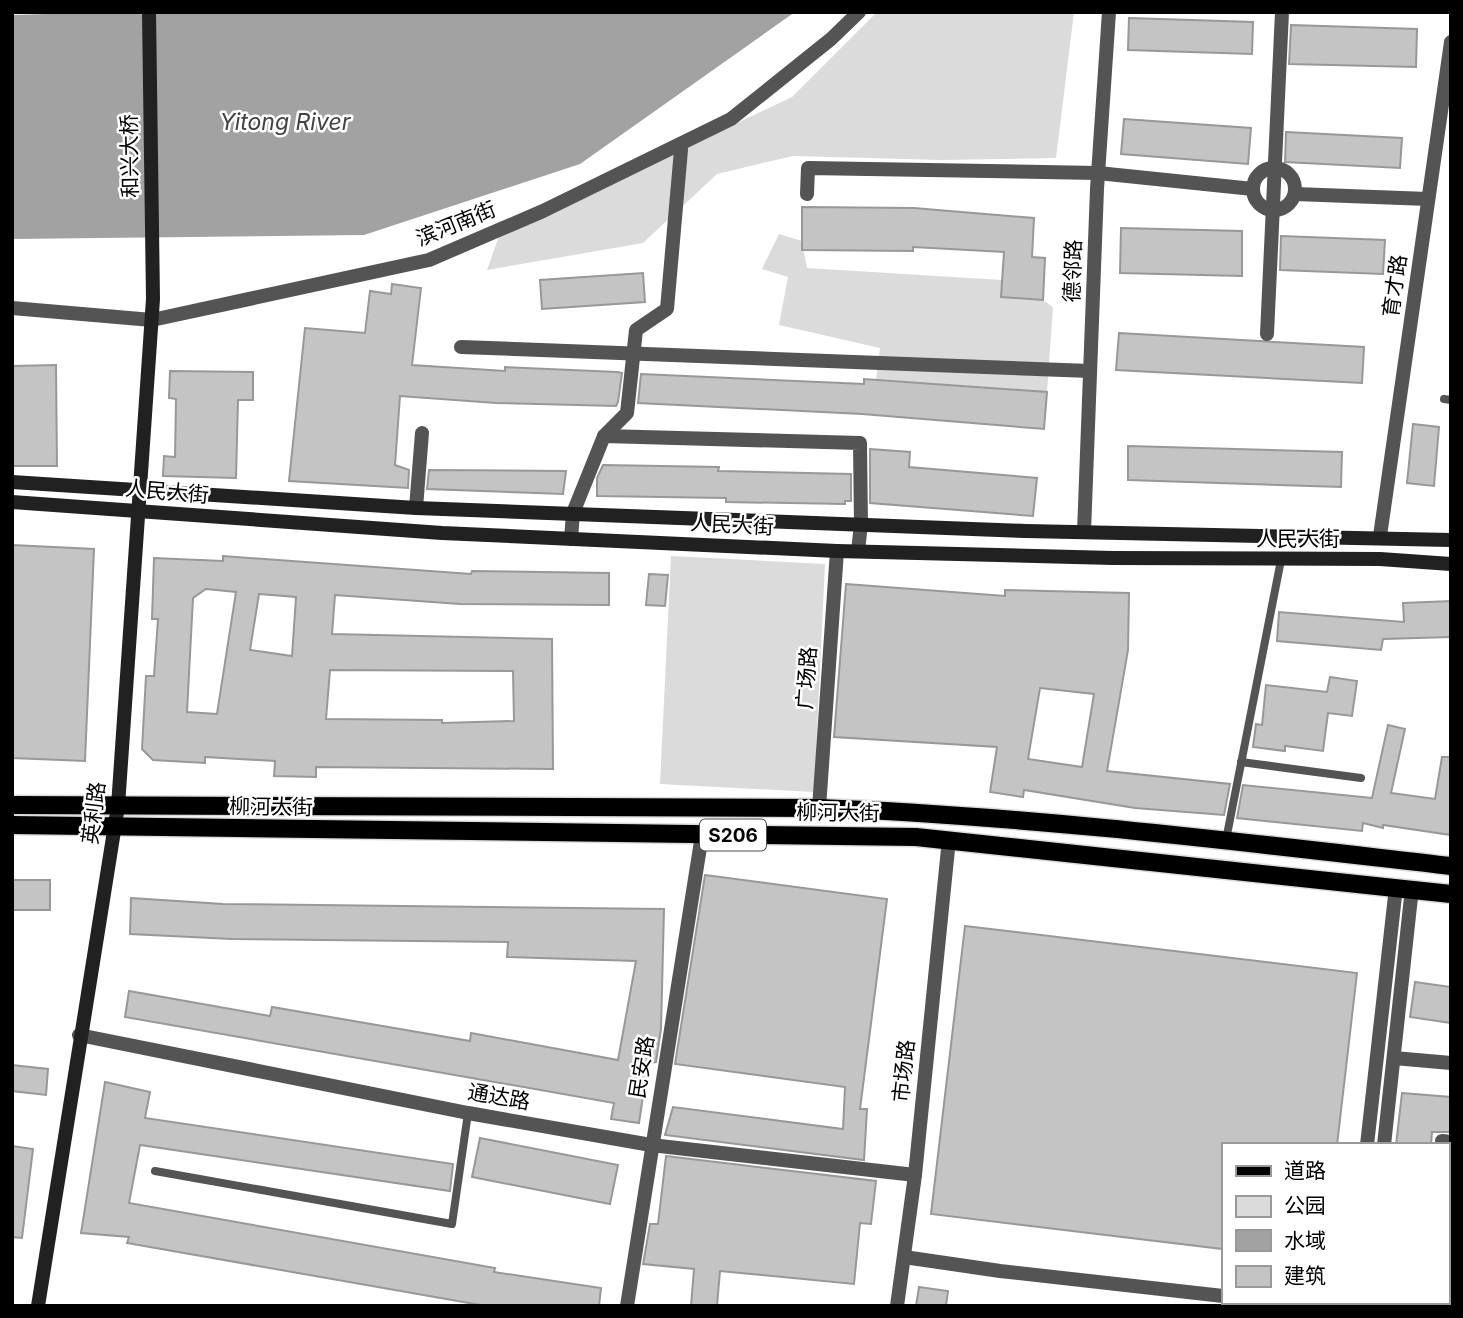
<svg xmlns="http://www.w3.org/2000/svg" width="1463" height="1318" viewBox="0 0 1463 1318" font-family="Inter,'Noto Sans SC',sans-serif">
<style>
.green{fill:#dbdbdb}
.water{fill:#a2a2a2}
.building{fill:#c4c4c4;stroke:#989898;stroke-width:2;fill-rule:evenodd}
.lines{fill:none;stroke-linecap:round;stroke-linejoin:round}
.primary-casing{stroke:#dbdbdb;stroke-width:21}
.lane{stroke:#545454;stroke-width:8}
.street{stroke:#545454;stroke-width:14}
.secondary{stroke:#212121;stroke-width:14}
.primary{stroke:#000;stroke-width:18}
.labels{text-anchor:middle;stroke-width:5;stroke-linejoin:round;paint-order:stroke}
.shield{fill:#fff;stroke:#4c4c4c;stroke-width:2}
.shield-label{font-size:19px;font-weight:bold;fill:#000}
.street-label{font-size:21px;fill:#000;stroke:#fff}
.water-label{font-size:23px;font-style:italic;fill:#434343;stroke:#fff}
</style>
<rect width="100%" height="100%" fill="#fff"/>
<g class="green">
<polygon points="877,12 1074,12 1056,158 941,160 793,156 717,174 643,243 487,270 499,236 792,97"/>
<polygon points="779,234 802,241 807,268 1002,280 1002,297 1043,300 1053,307 1047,392 876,380 880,348 779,325 788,277 762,269"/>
<polygon points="671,556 825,564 814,792 660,784"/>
</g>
<polygon class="water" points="109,12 795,12 580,164 364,235 12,239 12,15"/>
<g class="building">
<polygon points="1129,18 1253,22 1252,54 1128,50"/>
<polygon points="1291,25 1417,29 1416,67 1289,64"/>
<polygon points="1124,119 1251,128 1248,164 1121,154"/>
<polygon points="1286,132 1402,138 1400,168 1285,162"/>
<polygon points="802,207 914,208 1034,218 1032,257 1045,258 1043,300 1001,297 1004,252 913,247 913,251 802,250"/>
<polygon points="1121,228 1242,231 1242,276 1120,273"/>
<polygon points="1281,236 1385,240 1383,274 1280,270"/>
<polygon points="643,273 645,302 542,309 540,280"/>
<polygon points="392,284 421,288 412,365 505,371 505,367 617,372 622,373 618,402 616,406 496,403 400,396 395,465 409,470 408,488 289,481 305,328 365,333 370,291 391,294"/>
<polygon points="1119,333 1364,347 1362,383 1116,370"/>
<polygon points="56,365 57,466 12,466 12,366"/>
<polygon points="170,371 253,372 253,400 238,400 236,478 163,476 164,456 175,457 176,399 169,398"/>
<polygon points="641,374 864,384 864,379 1047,392 1044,429 862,414 638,403"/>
<polygon points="1413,424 1439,427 1434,486 1407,483"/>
<polygon points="1128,446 1342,452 1341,487 1128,480"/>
<polygon points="870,449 910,452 909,467 1037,478 1033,516 870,503"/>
<polygon points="603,465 719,467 718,471 851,474 851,501 845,501 845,504 726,502 726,498 597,496 597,478"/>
<polygon points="429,470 566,471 563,494 427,489"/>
<polygon points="12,545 94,549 85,761 12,758"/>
<path d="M 223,556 L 471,574 L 472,571 L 609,573 L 609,605 L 460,604 L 335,595 L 332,634 L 552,639 L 553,769 L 316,767 L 316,777 L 274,776 L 275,761 L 205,757 L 205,763 L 153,760 L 142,749 L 146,676 L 154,676 L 158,619 L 152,619 L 154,558 L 223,561 ZM 206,589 L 236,592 L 217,714 L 187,712 L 193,598 ZM 259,594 L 296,597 L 292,656 L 250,650 ZM 330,670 L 513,671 L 514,721 L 442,723 L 442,720 L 326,719 Z"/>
<polygon points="649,574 668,575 665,606 646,605"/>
<path d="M 846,584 L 1005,596 L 1005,590 L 1129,593 L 1128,650 L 1107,771 L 1230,784 L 1224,815 L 1135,808 L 1024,790 L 1023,797 L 990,792 L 997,747 L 834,737 ZM 1040,688 L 1094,694 L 1082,767 L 1028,759 Z"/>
<polygon points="1451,601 1451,637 1383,639 1381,650 1277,641 1279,612 1404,622 1403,603"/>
<polygon points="1330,677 1357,681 1352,716 1328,713 1323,751 1285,746 1285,751 1253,747 1256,724 1262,725 1266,685 1327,692"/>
<polygon points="1388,725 1405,729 1391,793 1435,799 1442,757 1451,757 1451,835 1383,825 1383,828 1363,823 1362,831 1237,818 1243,785 1372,798"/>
<polygon points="705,875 887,899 860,1109 867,1109 864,1160 665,1135 673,1107 843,1129 845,1087 675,1064"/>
<rect x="12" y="880" width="38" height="30"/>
<polygon points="131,898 223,904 664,909 661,1029 656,1062 648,1063 639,1123 611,1119 614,1103 125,1017 129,991 270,1016 272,1007 470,1041 471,1033 618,1060 636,961 507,957 508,942 232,939 130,934"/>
<polygon points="965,926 1357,973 1337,1145 1223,1145 1223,1249 931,1214"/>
<polygon points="1415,982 1451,987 1451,1023 1410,1017"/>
<polygon points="12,1065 48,1069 46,1095 12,1091"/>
<polygon points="105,1082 150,1092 145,1118 453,1164 450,1191 140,1145 129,1203 495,1268 494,1272 601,1288 599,1306 486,1306 127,1243 129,1237 81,1233"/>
<polygon points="1402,1093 1451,1097 1451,1132 1432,1132 1431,1145 1396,1145"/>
<polygon points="480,1138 618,1165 610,1204 472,1177"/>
<polygon points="12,1146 33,1149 22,1238 12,1237"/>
<polygon points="666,1156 876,1181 871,1224 860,1223 854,1284 720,1271 717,1306 691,1306 694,1269 643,1264 650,1224 658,1224"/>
<polygon points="919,1287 948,1291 946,1306 916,1306"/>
</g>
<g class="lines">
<g class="primary-casing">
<g id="primary">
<path d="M 12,805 L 819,808 C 1031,816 1240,842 1451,866"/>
<polyline points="12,825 916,837 1451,894"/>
</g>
</g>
<g class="lane">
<polyline points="1444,399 1451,400"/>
<polyline points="1241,762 1361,778"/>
<polyline points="1226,840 1281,560"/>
<polyline points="155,1171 452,1224 468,1113"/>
</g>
<g class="street">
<circle cx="1274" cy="189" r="21"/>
<polyline points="807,194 808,168 1098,173 1253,189"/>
<polyline points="1295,194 1428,199"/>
<polyline points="12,308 152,320 429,260 543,211 731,119 831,39 859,12"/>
<polyline points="1267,334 1282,12"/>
<polyline points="461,347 1090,371"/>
<polyline points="604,436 860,443 861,524 858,551"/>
<polyline points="416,508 422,433"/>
<polyline points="1084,532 1097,189 1109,12"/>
<polyline points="1380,536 1451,42"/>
<polyline points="571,539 573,513 604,436 627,413 636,330 667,309 681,150"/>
<polyline points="819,808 837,551"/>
<polyline points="79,1035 468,1113 651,1145 915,1175"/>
<polyline points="1394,1058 1451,1063"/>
<polyline points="1442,1141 1451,1142"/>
<polyline points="1367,1145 1396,887"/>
<polyline points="1384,1145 1412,888"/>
<polyline points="904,1257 1000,1271 1223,1296"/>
<polyline points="1447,1301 1451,1301"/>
<polyline points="1275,1302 1307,1306"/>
<polyline points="627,1306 702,835"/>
<polyline points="897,1306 915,1175 949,839"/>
<polyline points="1349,1306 1349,1302"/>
<polyline points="1366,1306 1367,1302"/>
</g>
<g class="secondary">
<polyline points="12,482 416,508 1026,531 1451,540"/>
<polyline points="12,502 442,533 837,551 1113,558 1380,559 1451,564"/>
<polyline points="38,1306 118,806 153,299 149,12"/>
</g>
<use href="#primary" class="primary"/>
</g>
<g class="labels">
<rect class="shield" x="700" y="819.5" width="66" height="31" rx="5"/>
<g class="shield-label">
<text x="733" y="842">S206</text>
</g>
<g class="street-label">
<text transform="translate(130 156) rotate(-91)" y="7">和兴大桥</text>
<text transform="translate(456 224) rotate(-22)" y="7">滨河南街</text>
<text transform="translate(1073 271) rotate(-88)" y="7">德邻路</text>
<text transform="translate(1395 286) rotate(-82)" y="7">育才路</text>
<text transform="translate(167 492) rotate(5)" y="7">人民大街</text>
<text transform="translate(732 525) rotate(3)" y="7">人民大街</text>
<text x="1298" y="546">人民大街</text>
<text transform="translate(807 678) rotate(-86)" y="7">广场路</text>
<text transform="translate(271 807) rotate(1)" y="7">柳河大街</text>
<text transform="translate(94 813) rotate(-83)" y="7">英利路</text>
<text transform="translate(838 813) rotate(1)" y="7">柳河大街</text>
<text transform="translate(642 1067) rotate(-81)" y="7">民安路</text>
<text transform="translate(904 1071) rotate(-84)" y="7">市场路</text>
<text transform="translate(499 1097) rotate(10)" y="7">通达路</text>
</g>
<g class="water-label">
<text x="285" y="130">Yitong River</text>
</g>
</g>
<rect width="1463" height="1318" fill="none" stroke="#000000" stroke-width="28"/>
<rect x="1222" y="1143" width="228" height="161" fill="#ffffff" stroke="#999999" stroke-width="2"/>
<rect x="1236" y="1166" width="35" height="10" fill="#000000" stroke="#999999" stroke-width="2"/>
<text x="1284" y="1178" font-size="21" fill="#000000">道路</text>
<rect x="1236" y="1196" width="35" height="21" fill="#dbdbdb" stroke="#999999" stroke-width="2"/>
<text x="1284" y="1213" font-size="21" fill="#000000">公园</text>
<rect x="1236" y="1230" width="35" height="21" fill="#a2a2a2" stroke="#999999" stroke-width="2"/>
<text x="1284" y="1248" font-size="21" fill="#000000">水域</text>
<rect x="1236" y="1266" width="35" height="21" fill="#c4c4c4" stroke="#999999" stroke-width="2"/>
<text x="1284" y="1283" font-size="21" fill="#000000">建筑</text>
</svg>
